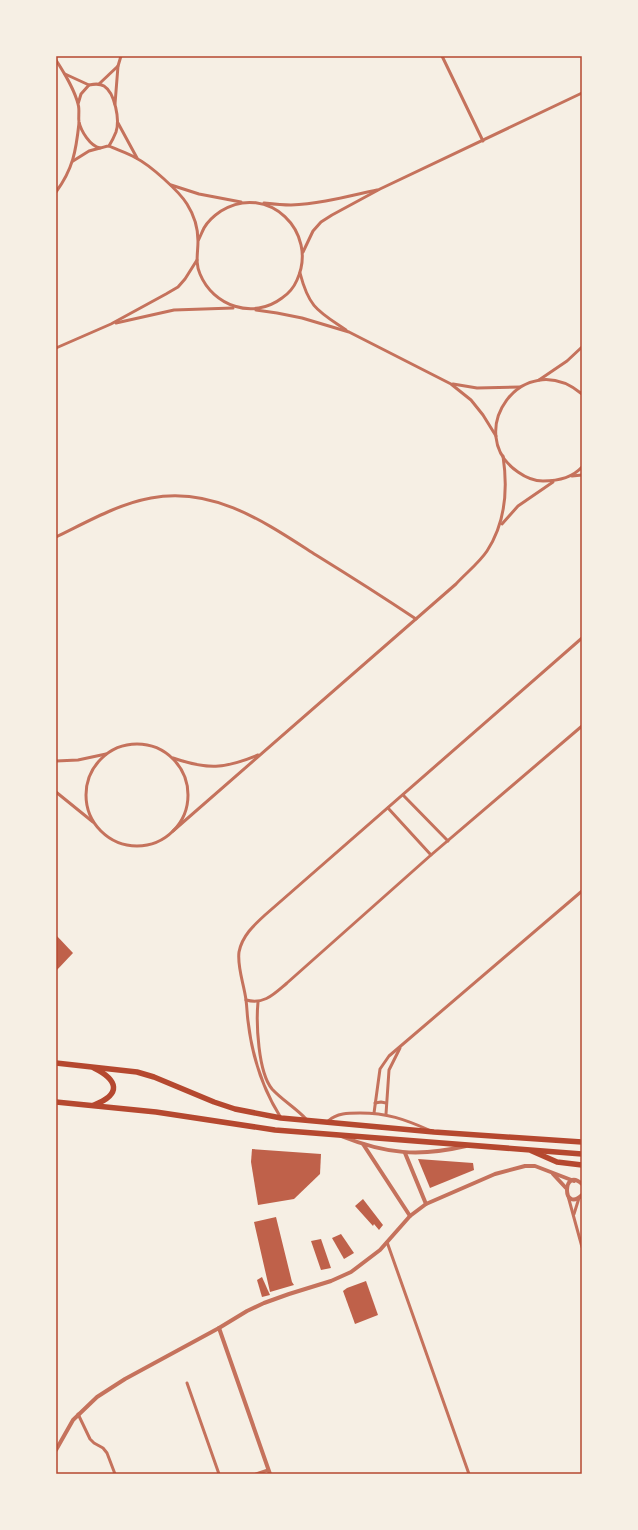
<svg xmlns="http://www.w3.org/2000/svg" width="638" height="1530" viewBox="0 0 638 1530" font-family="Poppins,sans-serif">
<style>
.building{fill:#bf614a}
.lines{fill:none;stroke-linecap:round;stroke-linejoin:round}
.minor{stroke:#c5725c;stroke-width:3}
.tertiary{stroke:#c5725c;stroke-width:4}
.trunk{stroke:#b5482f;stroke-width:5.5}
.neatline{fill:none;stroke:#b5482f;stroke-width:1.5}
</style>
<rect width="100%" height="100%" fill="#f6efe4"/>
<g class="building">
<polygon points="56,935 73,953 56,971"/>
<polygon points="252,1149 321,1154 320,1174 294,1199 258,1205 251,1162"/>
<polygon points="418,1159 473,1163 474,1170 430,1188"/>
<polygon points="363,1199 383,1225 379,1230 374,1224 373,1226 355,1206"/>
<polygon points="276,1217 292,1282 294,1285 270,1292 254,1222"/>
<polygon points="341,1234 354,1253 344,1259 332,1238"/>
<polygon points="321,1239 331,1268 321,1270 311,1241"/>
<polygon points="262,1277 270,1295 262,1297 257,1280"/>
<polygon points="366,1281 378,1315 355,1324 343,1291 347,1288"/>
</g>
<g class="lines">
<g class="minor">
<polyline points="442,56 483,141"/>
<path d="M 56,60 C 64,73 74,88 78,104 C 80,110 78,116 79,122 C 81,131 90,146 100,148 C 102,148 106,146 109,146 C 112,141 114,137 116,132 C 120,120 115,93 104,86 C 99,83 94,84 89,85 L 81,94 L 78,104"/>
<polyline points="65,74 89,85"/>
<polyline points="99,84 118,66"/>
<polyline points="115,104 118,66 121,56"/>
<polyline points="118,123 137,158"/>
<path d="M 109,146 C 118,150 128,153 136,158 C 150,165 179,191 187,204 C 194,215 198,229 198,241 C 198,253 195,263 200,274 C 213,306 253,320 282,298 C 288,294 294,287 297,280 C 319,232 268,182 221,211 C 215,215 208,221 204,228 C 202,232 200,237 198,241"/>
<polyline points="73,161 89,151 100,148"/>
<polyline points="171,185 199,194 241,202"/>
<path d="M 56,192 C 73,169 76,151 79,123"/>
<path d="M 264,203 C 273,204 282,205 291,205 C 320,204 349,196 377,190"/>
<polyline points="303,252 313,231 321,222 332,215 380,189 582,93"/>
<path d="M 300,273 C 309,308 318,311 346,330"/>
<polyline points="256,310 277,313 302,318 349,332 451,384 471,400 483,415 496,436"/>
<polyline points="116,323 174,310 233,308"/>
<polyline points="56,348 111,324 166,294 178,287 185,279 197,260"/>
<polyline points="539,380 567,361 582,347"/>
<polyline points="453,384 477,388 520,387"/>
<path d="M 582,394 C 522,345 462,434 518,472 C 525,477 534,481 543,481 C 557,481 572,478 582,467"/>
<polyline points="572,476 582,475"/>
<polyline points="502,524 518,506 553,482"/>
<path d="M 56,537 C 87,522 118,504 151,498 C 214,486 266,523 316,555 C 350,576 383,597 416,619"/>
<circle cx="137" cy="795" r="51"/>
<path d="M 173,758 C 208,770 224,769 258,755"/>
<polyline points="56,761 78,760 106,754"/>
<polyline points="56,792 93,822"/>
<polyline points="403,795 448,841"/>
<polyline points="388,808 431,855"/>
<path d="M 173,831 L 456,584 C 466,573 479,563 487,551 C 506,522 508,489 503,456"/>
<path d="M 246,1000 C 264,1005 274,994 287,983 L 431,855 L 582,726"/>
<path d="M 258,1002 C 256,1023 258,1072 272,1089 C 282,1100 296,1108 306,1119"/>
<polyline points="375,1103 381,1102 386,1103"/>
<polyline points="374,1113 380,1069 389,1056 582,891"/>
<polyline points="386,1114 389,1070 400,1048"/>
<path d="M 281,1118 C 262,1088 252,1056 248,1021 C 247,1014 247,1007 246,1000 C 244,984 237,967 239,952 C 242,936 254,925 265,915 L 582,638"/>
<path d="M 328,1121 C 337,1113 348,1113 360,1113 C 387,1113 404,1119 429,1130"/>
<polyline points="568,1196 582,1247"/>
<polyline points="574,1214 579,1198"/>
<polyline points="387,1242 469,1474"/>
<polyline points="187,1383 219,1474"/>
<polyline points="78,1414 90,1439 94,1443 103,1448 107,1453 115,1474"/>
<polyline points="256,1474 268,1470"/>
</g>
<g class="tertiary">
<path d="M 341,1136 C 386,1154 419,1157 466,1146"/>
<polyline points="363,1144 410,1216"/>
<polyline points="405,1153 426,1204"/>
<polyline points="553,1174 566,1188"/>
<path d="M 582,1184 C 562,1166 562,1214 582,1195"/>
<polyline points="219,1328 270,1474"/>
<polyline points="56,1450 73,1420 97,1397 125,1379 219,1328 247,1311 264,1303 289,1294 331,1281 351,1272 380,1250 410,1216 426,1204 495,1174 525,1166 535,1166 574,1181"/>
</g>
<g class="trunk">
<polyline points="56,1063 137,1072 154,1077 214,1102 235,1109 281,1118 434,1132 582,1142"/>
<path d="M 94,1068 C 118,1080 122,1094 94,1105"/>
<polyline points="56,1102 156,1112 275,1130 582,1154"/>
<polyline points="532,1151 557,1162 582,1165"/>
</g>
</g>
<rect width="638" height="1530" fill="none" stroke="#f6efe4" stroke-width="114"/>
<rect x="57" y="57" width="524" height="1416" class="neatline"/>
</svg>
